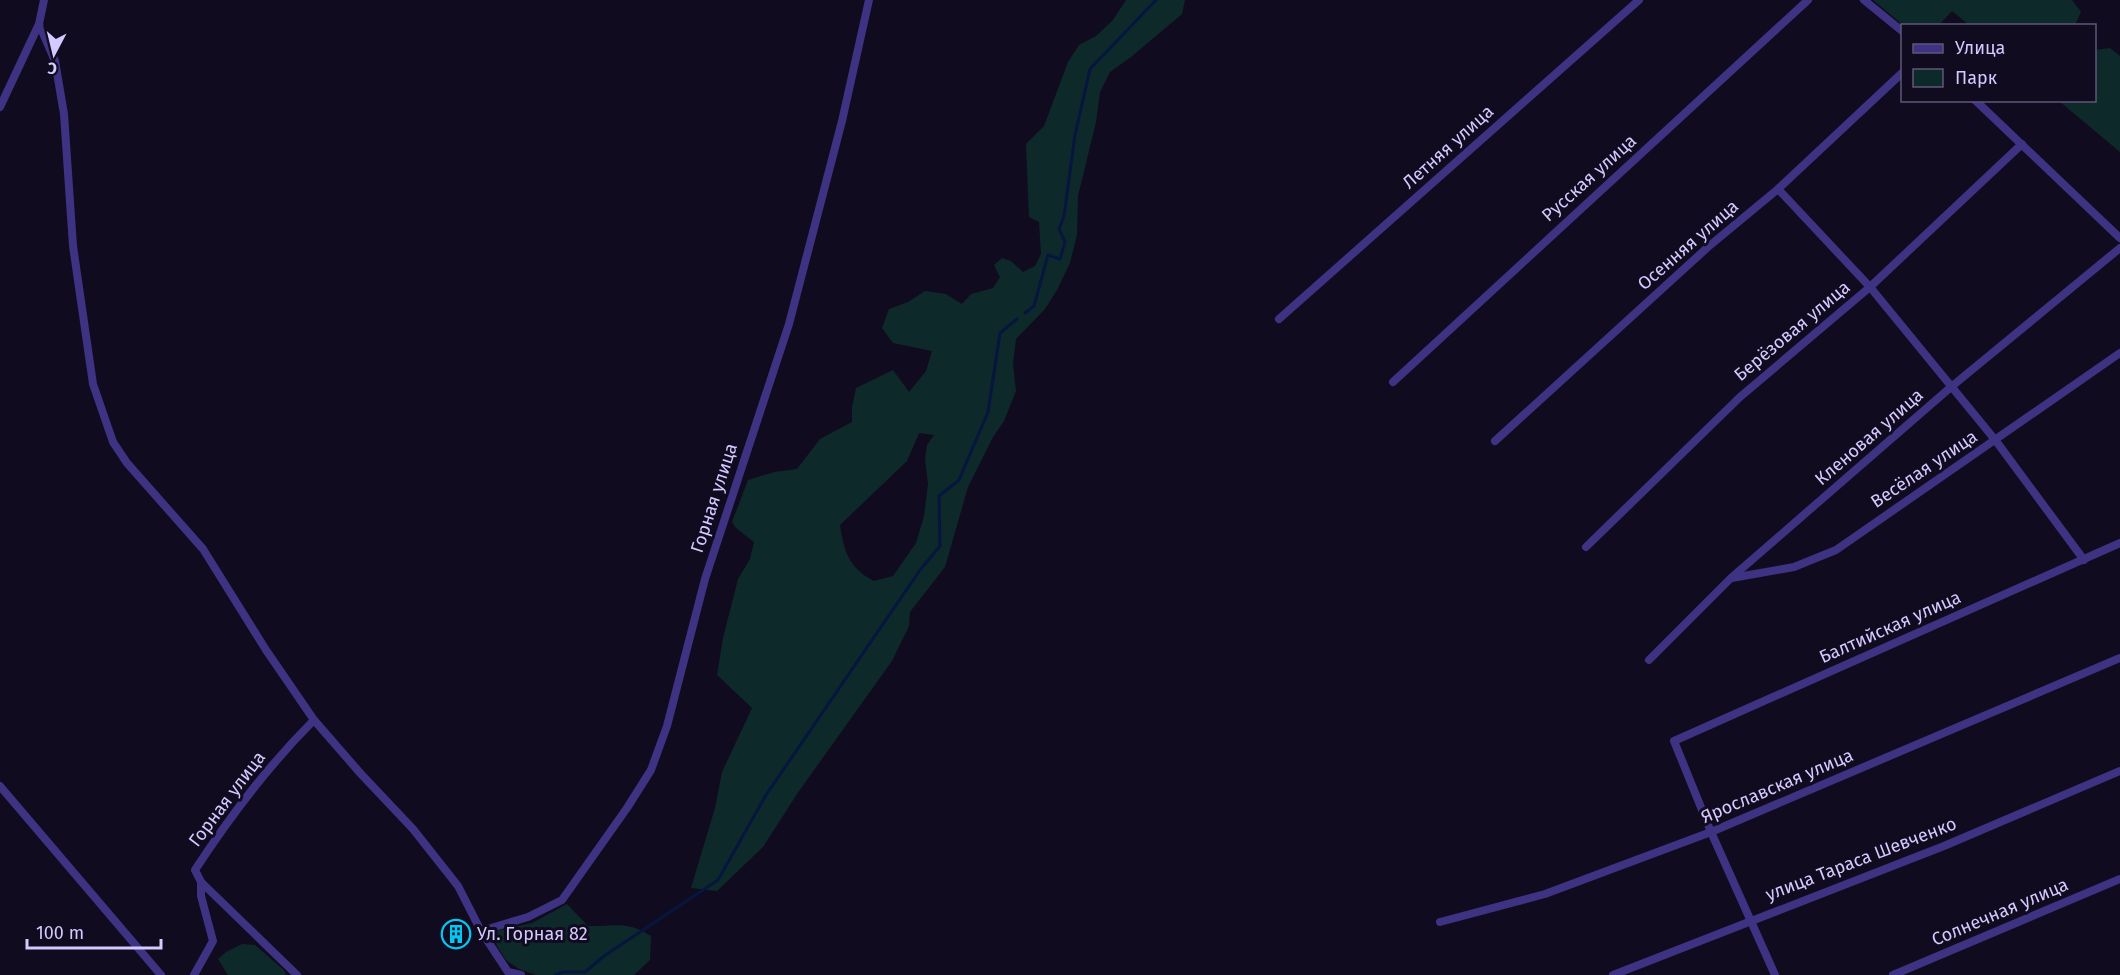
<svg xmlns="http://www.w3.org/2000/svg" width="2120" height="975" viewBox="0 0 2120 975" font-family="'Fira Sans',sans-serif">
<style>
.green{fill:#0e292a;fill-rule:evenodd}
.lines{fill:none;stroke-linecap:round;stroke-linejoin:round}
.stream{stroke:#06163e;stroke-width:3}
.street{stroke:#3d3382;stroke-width:8}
.labels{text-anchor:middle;stroke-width:6;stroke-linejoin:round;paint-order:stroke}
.street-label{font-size:18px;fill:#d5caff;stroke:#110b20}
.poi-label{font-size:18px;fill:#d5caff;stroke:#110b20;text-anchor:start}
</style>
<rect width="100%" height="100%" fill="#110b20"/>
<g class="green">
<path d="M 1126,0 L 1185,0 L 1182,14 L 1131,57 L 1110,72 L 1100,92 L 1096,122 L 1078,196 L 1077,235 L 1070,263 L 1057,290 L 1045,309 L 1016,339 L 1013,364 L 1016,391 L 1004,421 L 993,437 L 968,487 L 945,567 L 910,612 L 909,626 L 892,661 L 797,794 L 763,847 L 717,891 L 691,888 L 715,808 L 722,772 L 752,708 L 717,675 L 723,638 L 738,579 L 750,559 L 754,542 L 736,528 L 732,522 L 748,480 L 774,472 L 797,469 L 820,439 L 852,422 L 852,407 L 856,388 L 893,370 L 909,392 L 926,371 L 932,351 L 893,343 L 882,328 L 889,309 L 908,302 L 925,291 L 946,294 L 962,304 L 971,294 L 993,288 L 1000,277 L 994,265 L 1002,258 L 1011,261 L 1023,272 L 1035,266 L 1041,254 L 1039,222 L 1029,217 L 1026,144 L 1044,126 L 1068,62 L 1079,45 L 1096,36 L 1113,20 ZM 919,433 L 934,435 L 927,445 L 925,459 L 928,484 L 924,516 L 916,543 L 893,576 L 874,581 C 849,568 844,552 840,525 L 907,461 Z"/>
<polygon points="1873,0 2072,0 2081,12 2075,25 1969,25 1952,11 1939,25 1903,25"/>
<polygon points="2110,48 2120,56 2120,152 2059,101 2094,100 2095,50"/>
<path d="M 567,904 L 588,926 C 615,927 626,920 651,936 L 650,960 L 634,975 L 536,975 L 519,969 L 506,960 L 497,946 L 494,936 L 496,931 L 532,923 Z"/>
<polygon points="242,944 255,945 284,970 286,975 228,975 218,959 226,952"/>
</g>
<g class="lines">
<g class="stream">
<polyline points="1025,313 1034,306 1048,255 1060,259 1065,242 1059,229 1064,216 1075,135 1090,69 1156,0"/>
<polyline points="555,975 563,972 585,972 604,956 718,880 766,795 920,570 940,546 939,496 959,480 988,412 1000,333 1017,319"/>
</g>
<g class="street">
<polyline points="44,0 39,24 55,61 64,114 73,246 93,384 113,442 127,463 203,549 266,650 314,720 361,774 413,829 458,886 481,931 508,972 521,975"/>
<polyline points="1864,0 1902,31"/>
<polyline points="1975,100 2120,238"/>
<polyline points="0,107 39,24"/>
<polyline points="1778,189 1870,287 1996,441 2084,560"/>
<polyline points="1279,319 1639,0"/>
<polyline points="1393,382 1808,0"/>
<polyline points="1495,441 1708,247 1778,189 1902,73"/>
<polyline points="1586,547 1740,397 1870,287 2022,144"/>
<polyline points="1732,578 1794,567 1836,550 2120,353"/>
<polyline points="1649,660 1731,578 1951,387 2120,248"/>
<polyline points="0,786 161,975"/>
<polyline points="1440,922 1545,894 1711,832 2120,658"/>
<polyline points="481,931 528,917 562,900 627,808 651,770 667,726 705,579 789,324 842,121 869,0"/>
<polyline points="194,975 213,941 201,896 201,882"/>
<path d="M 297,975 L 201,882 L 195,870 C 231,815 267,767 314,720"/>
<polyline points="1613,975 1944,846 2120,771"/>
<polyline points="1775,975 1711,832 1674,741 2120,543"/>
<polyline points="1893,975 2120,879"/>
</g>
</g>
<defs>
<g id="building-ring" transform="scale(1.5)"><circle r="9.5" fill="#110b20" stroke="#00c8f5" stroke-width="1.5"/><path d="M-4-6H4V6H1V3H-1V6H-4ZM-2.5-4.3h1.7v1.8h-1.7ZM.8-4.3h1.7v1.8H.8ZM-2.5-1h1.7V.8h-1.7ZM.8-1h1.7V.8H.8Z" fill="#00c8f5"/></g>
</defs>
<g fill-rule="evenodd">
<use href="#building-ring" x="456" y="934"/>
</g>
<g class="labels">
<g class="street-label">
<text transform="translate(1448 147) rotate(-42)" y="6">Летняя улица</text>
<text transform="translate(1589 178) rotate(-42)" y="6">Русская улица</text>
<text transform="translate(1688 245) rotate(-41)" y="6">Осенняя улица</text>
<text transform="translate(1792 331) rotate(-40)" y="6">Берёзовая улица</text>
<text transform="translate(1869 437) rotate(-41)" y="6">Кленовая улица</text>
<text transform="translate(1924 469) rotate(-34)" y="6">Весёлая улица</text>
<text transform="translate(714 498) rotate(-72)" y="6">Горная улица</text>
<text transform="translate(1890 627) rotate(-24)" y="6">Балтийская улица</text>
<text transform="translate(1777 786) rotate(-23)" y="6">Ярославская улица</text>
<text transform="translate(227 799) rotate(-53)" y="6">Горная улица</text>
<text transform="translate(1861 859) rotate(-21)" y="6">улица Тараса Шевченко</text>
<text transform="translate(2000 912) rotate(-23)" y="6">Солнечная улица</text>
</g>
<g class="poi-label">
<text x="477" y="940">Ул. Горная 82</text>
</g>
</g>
<rect x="1901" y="24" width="195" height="78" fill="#110b20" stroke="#5f5779" stroke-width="1.5"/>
<rect x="1913" y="44" width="30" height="9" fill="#3d3382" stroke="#5f5779" stroke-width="1.5"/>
<text x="1955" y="54" font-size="18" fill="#d5caff">Улица</text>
<rect x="1913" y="69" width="30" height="18" fill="#0e292a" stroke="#5f5779" stroke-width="1.5"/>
<text x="1955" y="84" font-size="18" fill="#d5caff">Парк</text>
<g transform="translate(54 54) rotate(187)" stroke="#110b20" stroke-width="4.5" paint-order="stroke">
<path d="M0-4.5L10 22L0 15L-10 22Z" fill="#d5caff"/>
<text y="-9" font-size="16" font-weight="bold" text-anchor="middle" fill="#d5caff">С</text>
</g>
<path d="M27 939v9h134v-9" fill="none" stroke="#d5caff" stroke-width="3"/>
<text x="36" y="939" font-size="18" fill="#d5caff" stroke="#110b20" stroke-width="4.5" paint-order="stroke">100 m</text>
</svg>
